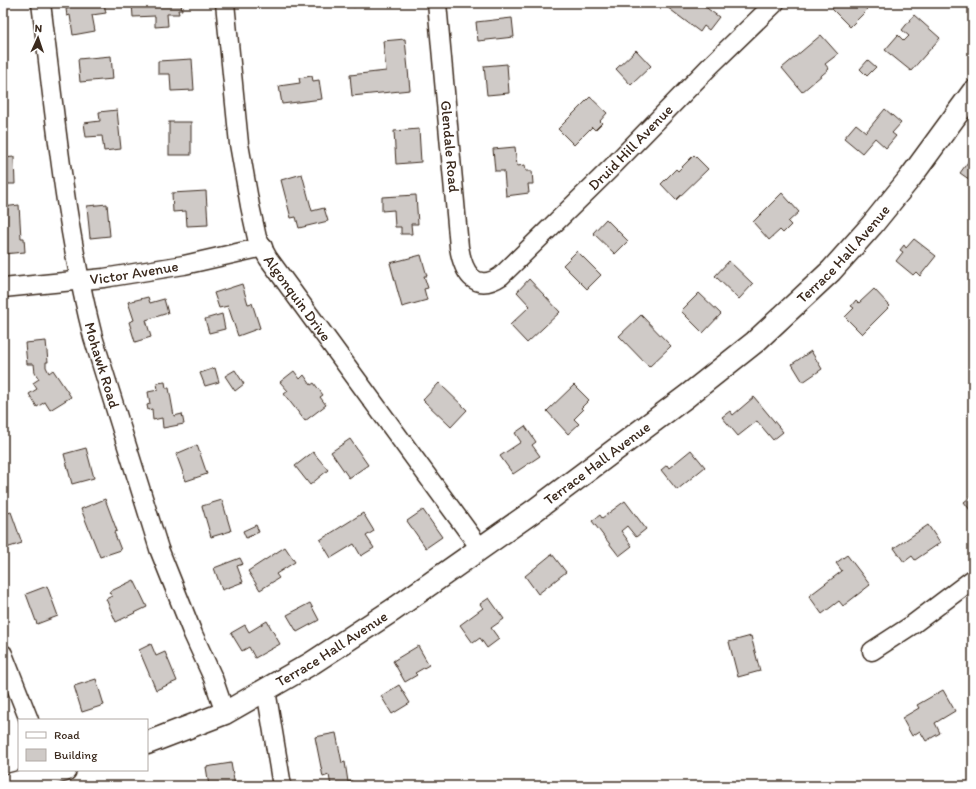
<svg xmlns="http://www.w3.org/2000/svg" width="976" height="789" viewBox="0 0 976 789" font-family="Itim,sans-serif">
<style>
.building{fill:#cfcac7;stroke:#3b2a1e}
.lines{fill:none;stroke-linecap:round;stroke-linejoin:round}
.minor-casing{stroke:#3b2a1e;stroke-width:21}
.secondary-casing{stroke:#3b2a1e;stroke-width:25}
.minor{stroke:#fff;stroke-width:18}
.secondary{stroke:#fff;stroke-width:22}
.labels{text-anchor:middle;stroke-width:3;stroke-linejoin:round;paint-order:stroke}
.street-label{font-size:15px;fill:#3b2a1e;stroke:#fff}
</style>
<rect width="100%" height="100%" fill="#fff"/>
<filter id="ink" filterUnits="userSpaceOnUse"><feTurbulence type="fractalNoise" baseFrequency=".025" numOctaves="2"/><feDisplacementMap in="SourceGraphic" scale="8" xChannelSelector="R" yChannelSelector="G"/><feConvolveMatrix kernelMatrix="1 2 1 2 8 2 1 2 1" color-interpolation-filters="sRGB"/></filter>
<g filter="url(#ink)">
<g class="building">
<polygon points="69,3 104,3 106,13 92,15 95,31 73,35 70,15 67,16 66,9 70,8"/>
<polygon points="132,3 181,3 182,10 178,10 179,14 167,14 168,26 155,27 155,16 133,17"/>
<polygon points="352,3 379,3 353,7"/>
<polygon points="671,3 700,3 719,17 709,30 704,26 700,32 667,7"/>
<polygon points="838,3 860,3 867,10 850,27 832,9"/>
<polygon points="914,15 940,38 911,71 885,50 898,35 904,41 909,36 902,30"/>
<polygon points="512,18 514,37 478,41 476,22"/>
<polygon points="821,35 838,54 825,64 829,69 802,92 782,68"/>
<polygon points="405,39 410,90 352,96 350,75 386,71 383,41"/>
<polygon points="636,50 651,66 631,85 616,69"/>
<polygon points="111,56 113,79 80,82 78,59"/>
<polygon points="192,59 194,90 171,91 170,74 158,74 158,61"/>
<polygon points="868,60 876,67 867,76 860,69"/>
<polygon points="507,64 509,93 487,95 484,66"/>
<polygon points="312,76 313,81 319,80 322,99 282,104 279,86 300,83 299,78"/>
<polygon points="590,97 607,113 600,121 602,123 595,130 592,127 574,145 558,129"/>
<polygon points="885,109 901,123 892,133 896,136 886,148 875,138 862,153 844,138 856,124 866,132"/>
<polygon points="117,110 121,149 104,151 102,136 86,137 84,123 100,121 99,112"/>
<rect x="169" y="122" width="22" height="33"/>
<polygon points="419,129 421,162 396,164 394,131"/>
<polygon points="515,147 517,166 525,165 526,171 532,171 533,184 528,184 529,193 506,196 504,171 495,171 493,149"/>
<polygon points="694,155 708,169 676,200 661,184 676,169 678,171"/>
<polygon points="973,155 973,182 960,173"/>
<polygon points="14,157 15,184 3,184 3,158"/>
<polygon points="302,174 312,211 324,208 328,221 299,228 296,217 291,218 281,180"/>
<polygon points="206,191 208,225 187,226 186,211 173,212 172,193"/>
<polygon points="782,193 799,212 788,222 791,225 783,233 780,230 769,240 753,222"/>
<polygon points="416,195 418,224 411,224 412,234 401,234 401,227 395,227 394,210 382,211 382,197"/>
<polygon points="107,204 110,236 90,238 87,206"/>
<polygon points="19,205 21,238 24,238 25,252 3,254 3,207"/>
<polygon points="606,219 628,241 615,254 593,233"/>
<polygon points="914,239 936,256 920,276 916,272 913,275 896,261 903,252 900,250 904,245 906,248"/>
<polygon points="577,251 601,275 587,289 563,265"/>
<polygon points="421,255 427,276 424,276 428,288 424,289 427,300 402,307 390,263"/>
<polygon points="729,261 753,284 739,299 715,276"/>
<polygon points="529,279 560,312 527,343 510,325 530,306 517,292"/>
<polygon points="242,284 248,304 252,303 260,328 238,336 228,306 219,308 214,293"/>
<polygon points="874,289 890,306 862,334 845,317 854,308 851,306 856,300 859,303"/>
<polygon points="699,293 721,314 703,333 681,311"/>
<polygon points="148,297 150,303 164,299 168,313 146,320 151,337 135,342 129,322 134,320 128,302"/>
<polygon points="222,314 225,329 209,333 205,319"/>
<polygon points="641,315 671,346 649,367 619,336"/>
<polygon points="46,341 48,362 46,362 46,367 49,373 53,370 71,397 50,410 45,402 37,407 29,394 37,389 33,383 39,379 35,373 34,364 27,364 25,343"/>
<polygon points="811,351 822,369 803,382 792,364"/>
<polygon points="215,368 219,382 205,386 200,373"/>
<polygon points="235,370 244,384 235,391 225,376"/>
<polygon points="294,371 300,379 304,375 311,385 314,383 323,395 320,397 326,405 305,421 284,394 288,391 280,382"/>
<polygon points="165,382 166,388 169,388 174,416 182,414 184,424 163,428 162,418 153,420 152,409 148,410 147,405 150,404 148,392 158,390 157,383"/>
<polygon points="439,383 467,410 451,427 423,400"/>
<polygon points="574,385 589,400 581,408 583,410 574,419 579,424 568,434 547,411"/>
<polygon points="754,397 783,432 773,440 757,421 738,436 722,417 730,411 733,415"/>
<polygon points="525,426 536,442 532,445 540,456 513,474 500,456 521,442 515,433"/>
<polygon points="350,439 368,465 349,478 331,452"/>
<polygon points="197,445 207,474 186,481 176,454"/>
<polygon points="86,448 94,478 72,484 64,454"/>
<polygon points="691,450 705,467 677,490 661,470 667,465 669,468"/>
<polygon points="313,452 328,470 310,485 295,466"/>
<polygon points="973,495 973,514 964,502"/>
<polygon points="3,499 8,513 11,512 22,543 3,549"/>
<polygon points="105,499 117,531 114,532 121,550 100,557 81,509"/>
<polygon points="222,500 231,531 211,537 202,506"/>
<polygon points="625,501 646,529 636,537 627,526 621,531 632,546 619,556 592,521 600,515 602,518"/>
<polygon points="423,510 442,537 426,548 407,521"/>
<polygon points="363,513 374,531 366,536 374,548 361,556 354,544 331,558 320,540"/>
<polygon points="256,525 259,532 246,538 243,531"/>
<polygon points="928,525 940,543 915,560 912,556 904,562 894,548"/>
<polygon points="285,547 295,562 276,574 279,578 260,590 248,571"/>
<polygon points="552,554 566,572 538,594 525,576"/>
<polygon points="847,555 870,585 843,606 839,601 822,614 809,596 842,571 836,563"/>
<polygon points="240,558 243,564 237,566 243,582 222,590 214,568"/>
<polygon points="134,580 147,607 116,622 106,599 112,596 109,592"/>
<polygon points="47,586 58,616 37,624 26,594"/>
<polygon points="489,598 504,619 491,628 499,639 487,648 480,638 473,643 460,625 483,608 480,604"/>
<polygon points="310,603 319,620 297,632 287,615"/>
<polygon points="267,621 280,644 255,658 249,647 242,651 231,633 245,625 249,632"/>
<polygon points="751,636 760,671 738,677 729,642"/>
<polygon points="151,644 156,656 165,652 177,681 156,690 139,650"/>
<polygon points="418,646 429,665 415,673 417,675 405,682 393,661"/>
<polygon points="96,679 104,705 82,712 74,686"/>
<polygon points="399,685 410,703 392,714 381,696"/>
<polygon points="943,690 955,711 935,723 940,733 926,741 920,731 912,736 902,718 919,708 917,705"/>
<polygon points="336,733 342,763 345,762 348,782 352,781 353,786 331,786 329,775 323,777 315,737"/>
<polygon points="231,763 235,786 209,786 206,767"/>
</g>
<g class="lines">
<g class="minor-casing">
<g id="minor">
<path id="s1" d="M 41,3 C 55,115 65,228 93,337 L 159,549 L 193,634 L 213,678 L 225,713"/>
<path id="s2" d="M 225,3 L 239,144 L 250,206 L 257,238 L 268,258 L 480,548"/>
<path id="s3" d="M 437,3 L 459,247 C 463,271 474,294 501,276 L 610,169 L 711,65 L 775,3"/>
<path id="s4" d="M 3,288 L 104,278 L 184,265 L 263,247"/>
<polyline points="872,651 912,625 973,579"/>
<polyline points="3,654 29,720"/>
<polyline points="266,690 282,786"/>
</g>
</g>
<g class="secondary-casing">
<g id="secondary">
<path id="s5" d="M 147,743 L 225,713 L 312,663 L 393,610 L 535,510 L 687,396 L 755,342 L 831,271 L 872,225 L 910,178 L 973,92"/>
<polyline points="5,786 65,770"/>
</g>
</g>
<use href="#minor" class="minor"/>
<use href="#secondary" class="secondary"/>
</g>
</g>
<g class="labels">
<g class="street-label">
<text dy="5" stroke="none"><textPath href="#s3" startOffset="144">Glendale Road</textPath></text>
<text dy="5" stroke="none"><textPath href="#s3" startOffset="493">Druid Hill Avenue</textPath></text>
<text dy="5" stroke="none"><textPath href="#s5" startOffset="856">Terrace Hall Avenue</textPath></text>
<text dy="5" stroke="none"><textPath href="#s4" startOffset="132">Victor Avenue</textPath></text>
<text dy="5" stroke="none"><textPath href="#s2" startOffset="310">Algonquin Drive</textPath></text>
<text dy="5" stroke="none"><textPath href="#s1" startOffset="368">Mohawk Road</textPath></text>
<text dy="5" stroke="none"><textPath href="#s5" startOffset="532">Terrace Hall Avenue</textPath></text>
<text dy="5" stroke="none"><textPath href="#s5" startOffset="208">Terrace Hall Avenue</textPath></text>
</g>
</g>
<rect width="976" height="789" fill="none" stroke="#fff" stroke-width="16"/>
<rect x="8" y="8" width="960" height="773" fill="none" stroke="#3b2a1e" stroke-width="1.5" filter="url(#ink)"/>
<rect x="18" y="719" width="130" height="52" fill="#ffffff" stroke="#b1aaa5"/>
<rect x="26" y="732" width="20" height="6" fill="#ffffff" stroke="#b1aaa5"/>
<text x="54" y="739" font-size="12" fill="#3b2a1e">Road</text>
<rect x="26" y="749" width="20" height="12" fill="#cfcac7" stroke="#b1aaa5"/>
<text x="54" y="759" font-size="12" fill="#3b2a1e">Building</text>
<g transform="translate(38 38) rotate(3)" stroke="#ffffff" stroke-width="3" paint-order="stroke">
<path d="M0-3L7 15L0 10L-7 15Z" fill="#3b2a1e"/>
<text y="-6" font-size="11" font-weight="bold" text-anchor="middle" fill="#3b2a1e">N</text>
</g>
</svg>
